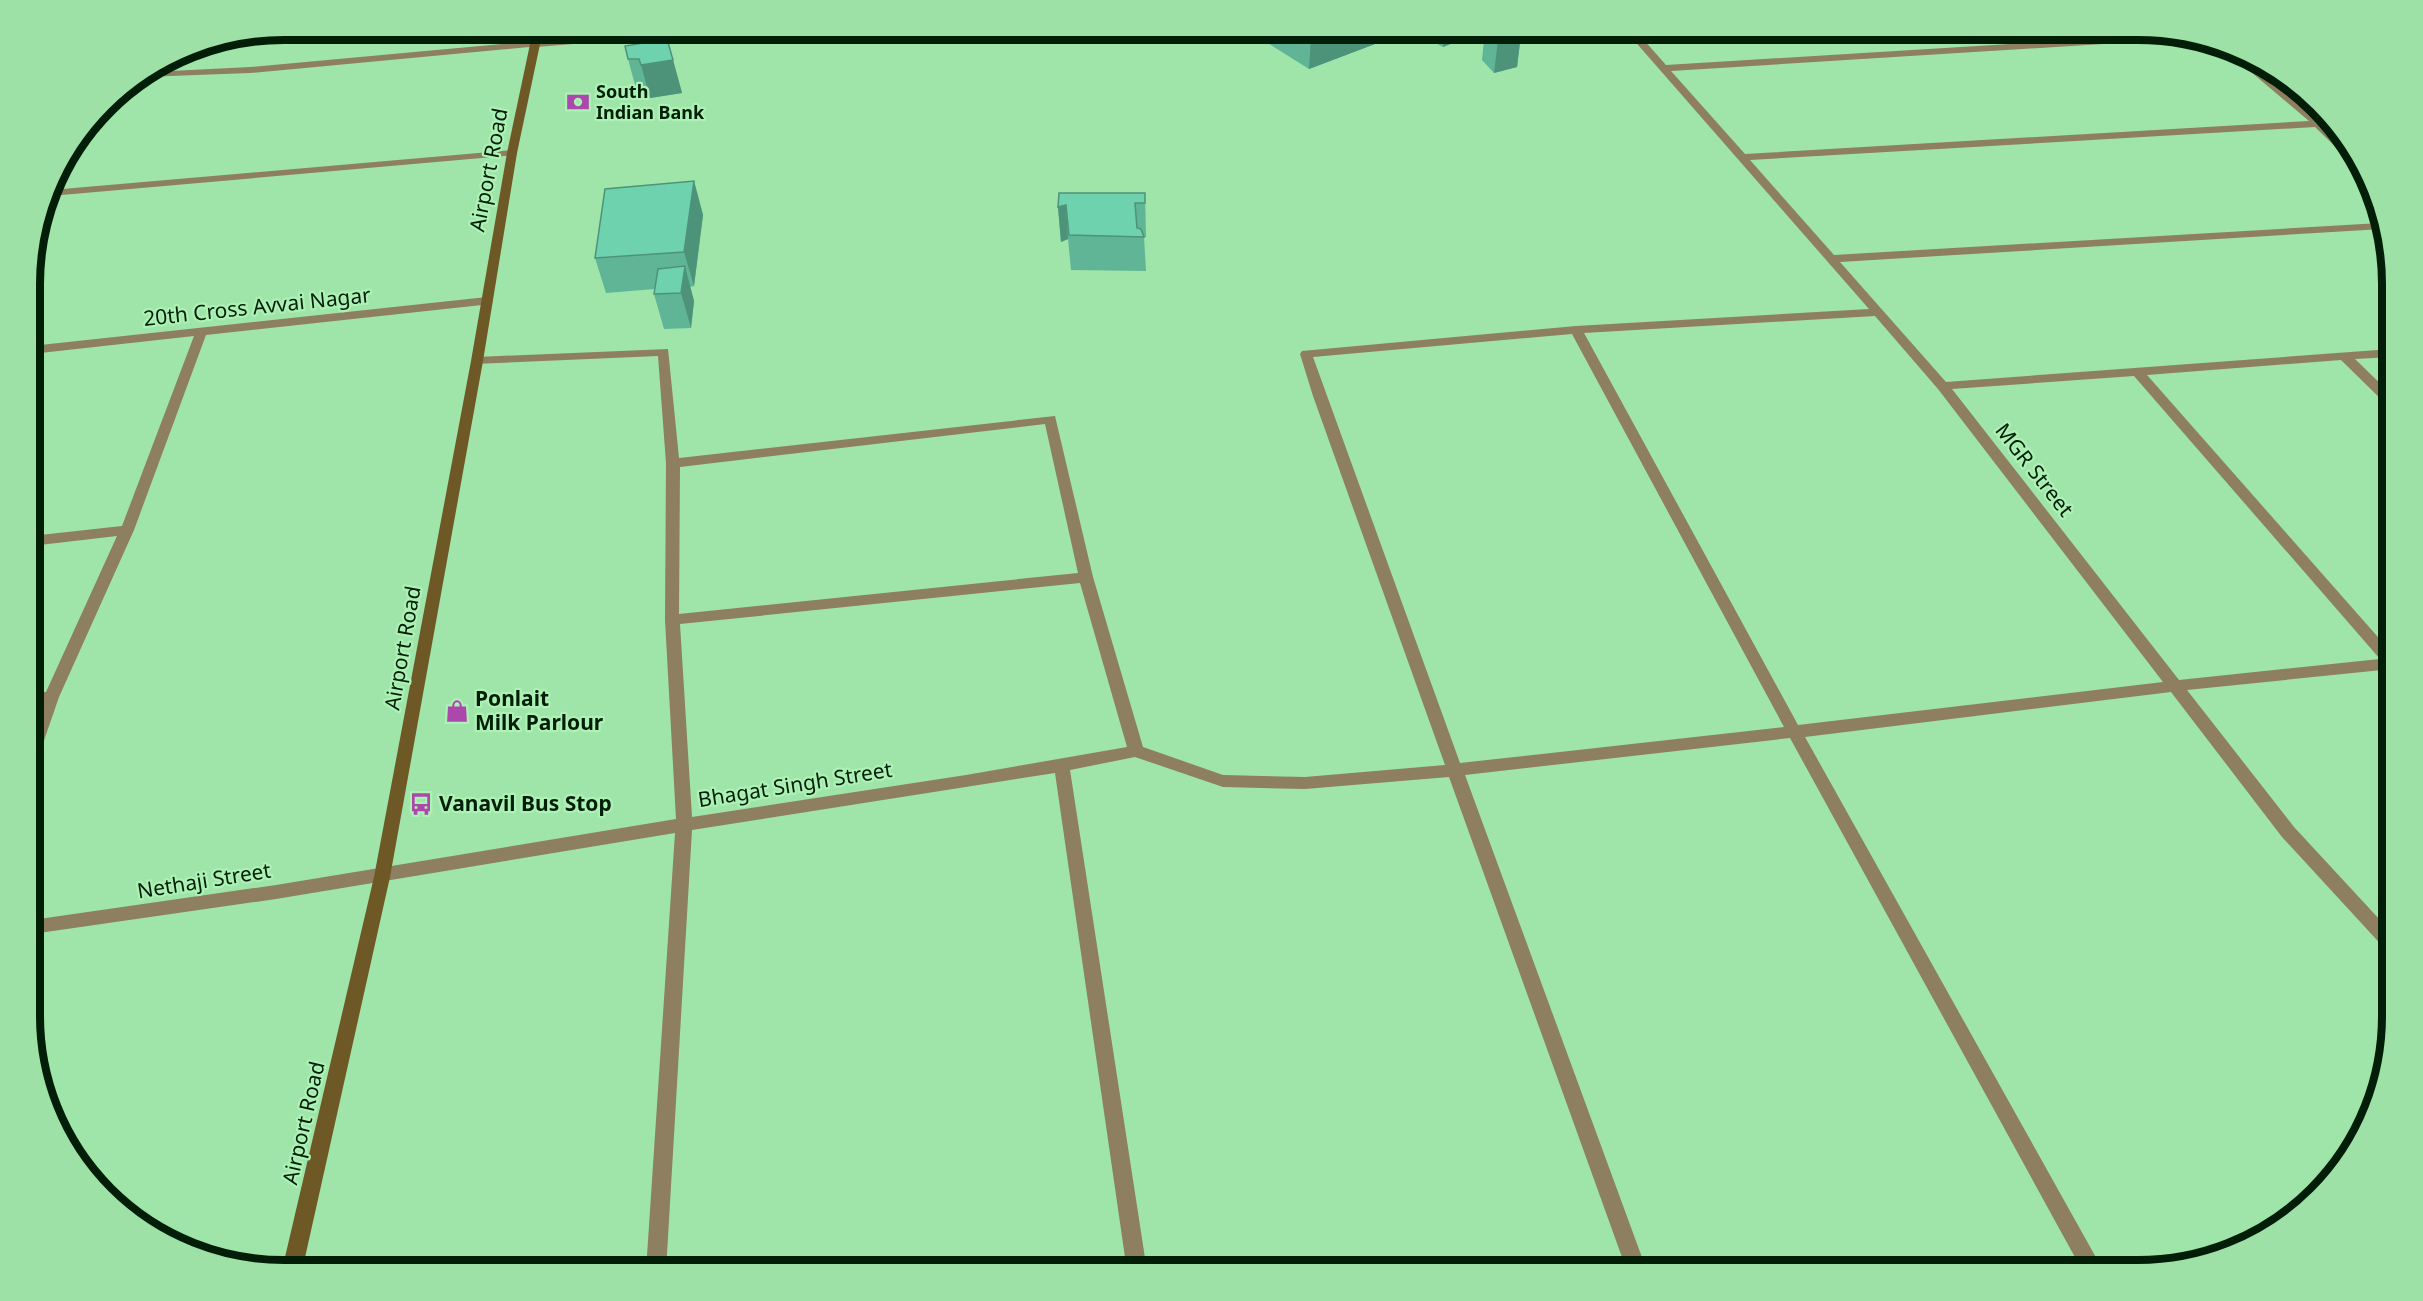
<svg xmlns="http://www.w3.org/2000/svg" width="2423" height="1301" viewBox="0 0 2423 1301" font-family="'Noto Sans',sans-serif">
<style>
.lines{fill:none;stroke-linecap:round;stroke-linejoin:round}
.lane{fill:#8d7f5f;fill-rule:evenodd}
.street{fill:#8d7f5f;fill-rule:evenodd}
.secondary{fill:#6d5826;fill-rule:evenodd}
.wall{fill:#5fb596}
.shaded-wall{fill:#4d937a}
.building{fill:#6ed2ae;stroke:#4d937a;stroke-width:1.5}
.labels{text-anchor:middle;stroke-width:4.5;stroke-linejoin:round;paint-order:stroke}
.far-poi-label{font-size:18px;font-weight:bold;fill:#031e08;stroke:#acf2b5;text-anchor:start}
.street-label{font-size:21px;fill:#031e08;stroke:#acf2b5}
.poi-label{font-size:21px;font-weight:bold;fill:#031e08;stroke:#acf2b5;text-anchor:start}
.rim{fill:none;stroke:#031e08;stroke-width:8}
</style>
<rect width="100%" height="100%" fill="#9fe4a8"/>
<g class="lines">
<polygon class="lane" points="594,30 608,30 573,44 536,47 531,44 536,41 572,38"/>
<g class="street">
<path d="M 1625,30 L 1635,30 L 1666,65 L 2158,35 L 2171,38 L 2167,40 L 1671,71 L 1745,154 L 2309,121 L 2231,55 L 2231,52 L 2243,54 L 2320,120 L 2330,120 L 2335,126 L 2327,126 L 2354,153 L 2358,165 L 2353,164 L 2315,127 L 1750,160 L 1834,255 L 2380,223 L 2382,229 L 1840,262 L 1946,382 L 2391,349 L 2391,357 L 2355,359 L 2391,394 L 2391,405 L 2386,404 L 2341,360 L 2147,375 L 2392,653 L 2392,669 L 2187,690 L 2294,827 L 2393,934 L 2393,953 L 2387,951 L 2282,837 L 2171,692 L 1805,737 L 2103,1270 L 2082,1270 L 1790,738 L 1465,775 L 1647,1271 L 1627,1271 L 1449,777 L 1305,789 L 1223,787 L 1135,757 L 1070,770 L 1147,1271 L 1127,1271 L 1055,773 L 692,830 L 666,1271 L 646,1271 L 675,833 L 276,899 L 32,934 L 32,920 L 276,885 L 676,819 L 665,620 L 666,463 L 658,356 L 473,364 L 471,361 L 477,357 L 668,349 L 679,458 L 1055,416 L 1093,577 L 1143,747 L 1223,775 L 1305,777 L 1445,765 L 1313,396 L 1300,354 L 1302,351 L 1576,326 L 1869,309 ZM 1875,316 L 1938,389 L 2163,682 L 1798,725 L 1584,333 ZM 1572,334 L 1784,727 L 1460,763 L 1313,357 ZM 2134,376 L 2380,659 L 2179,680 L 1952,389 ZM 1045,424 L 1078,573 L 679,614 L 680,467 ZM 1080,583 L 1127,747 L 966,775 L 692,817 L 680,624 Z"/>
<polygon points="536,41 541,44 540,46 250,73 143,77 151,72 250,67"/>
<polygon points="512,150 517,153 516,155 50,196 51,190"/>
<polygon points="487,297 493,301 491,304 206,335 134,530 59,697 40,752 38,756 32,758 32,731 41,704 31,705 31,693 46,692 117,536 31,546 31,536 122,526 194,336 31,354 31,346"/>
</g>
<polygon class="secondary" points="533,30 543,30 517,153 483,361 390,877 302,1271 284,1271 282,1270 374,877 471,361 507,153"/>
</g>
<g class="wall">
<polygon points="1218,30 1245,30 1227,37"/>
<polygon points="1247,30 1485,30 1443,47 1412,30 1309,69"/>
<polygon points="1485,30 1517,30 1521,34 1517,67 1494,73 1482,60"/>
<polygon points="628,59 673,60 682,93 650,98 648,92 637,92"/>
<polygon points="694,181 703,215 694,286 690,287 694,301 691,328 664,329 654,294 655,289 606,293 595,258"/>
<polygon points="1145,193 1146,237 1144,237 1146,271 1071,270 1068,239 1061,242 1058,207"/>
</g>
<g class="shaded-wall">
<polygon points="1227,30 1245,30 1227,37"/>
<polygon points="1329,30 1412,30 1309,69 1311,37"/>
<polygon points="1445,30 1485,30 1443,47"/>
<polygon points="1521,34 1517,67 1494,73 1498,40"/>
<polygon points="673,60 682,93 650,98 641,65"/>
<polygon points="694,181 703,215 694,286 684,252"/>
<polygon points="1066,205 1068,239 1061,242 1058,207"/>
<polygon points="685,266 694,301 691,328 681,293"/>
</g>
<g class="building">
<polygon points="1300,30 1329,30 1311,37"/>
<polygon points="1488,30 1517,30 1521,34 1498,40"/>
<polygon points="667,39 673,60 641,65 639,59 628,59 625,46"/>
<polygon points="694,181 684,252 595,258 605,189"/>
<polygon points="1059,193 1145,193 1145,203 1135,203 1137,228 1141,229 1144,237 1069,235 1066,205 1058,207"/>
<polygon points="685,266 681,293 654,294 658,269"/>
</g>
<defs>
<g id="bank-bare" transform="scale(1.8)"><path d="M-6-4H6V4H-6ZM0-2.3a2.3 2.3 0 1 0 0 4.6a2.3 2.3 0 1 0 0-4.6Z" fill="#ac47ac" stroke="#acf2b5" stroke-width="2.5" paint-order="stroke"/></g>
<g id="shop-bare" transform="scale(1.8)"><path d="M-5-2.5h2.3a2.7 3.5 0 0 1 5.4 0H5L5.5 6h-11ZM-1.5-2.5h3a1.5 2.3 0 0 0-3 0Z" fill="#ac47ac" stroke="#acf2b5" stroke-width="2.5" paint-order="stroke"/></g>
<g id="bus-bare" transform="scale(1.8)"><path d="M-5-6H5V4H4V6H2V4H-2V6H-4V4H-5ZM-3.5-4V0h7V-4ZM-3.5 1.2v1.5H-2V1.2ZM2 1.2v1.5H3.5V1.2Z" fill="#ac47ac" stroke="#acf2b5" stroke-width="2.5" paint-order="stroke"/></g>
</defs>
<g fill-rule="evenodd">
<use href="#bank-bare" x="578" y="102"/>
<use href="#shop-bare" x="457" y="711"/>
<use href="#bus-bare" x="421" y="804"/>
</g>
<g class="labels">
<g class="far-poi-label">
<text x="596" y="98">South<tspan x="596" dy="21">Indian Bank</tspan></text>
</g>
<g class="street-label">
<text transform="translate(489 170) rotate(-79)" y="7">Airport Road</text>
<text transform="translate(257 307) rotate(-6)" y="7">20th Cross Avvai Nagar</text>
<text transform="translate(2034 470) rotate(52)" y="7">MGR Street</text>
<text transform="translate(403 648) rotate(-80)" y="7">Airport Road</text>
<text transform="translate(795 785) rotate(-9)" y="7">Bhagat Singh Street</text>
<text transform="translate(204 881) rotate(-9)" y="7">Nethaji Street</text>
<text transform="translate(304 1123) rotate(-77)" y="7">Airport Road</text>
</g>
<g class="poi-label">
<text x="475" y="706">Ponlait<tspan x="475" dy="24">Milk Parlour</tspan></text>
<text x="439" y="811">Vanavil Bus Stop</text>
</g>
</g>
<path d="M0 0H2423V1301H0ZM284 40H2138A244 244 0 0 1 2382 284V1016A244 244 0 0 1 2138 1260H284A244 244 0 0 1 40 1016V284A244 244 0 0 1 284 40Z" fill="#9ee1a7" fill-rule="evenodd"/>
<path class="rim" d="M284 40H2138A244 244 0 0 1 2382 284V1016A244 244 0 0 1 2138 1260H284A244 244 0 0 1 40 1016V284A244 244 0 0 1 284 40Z"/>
</svg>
